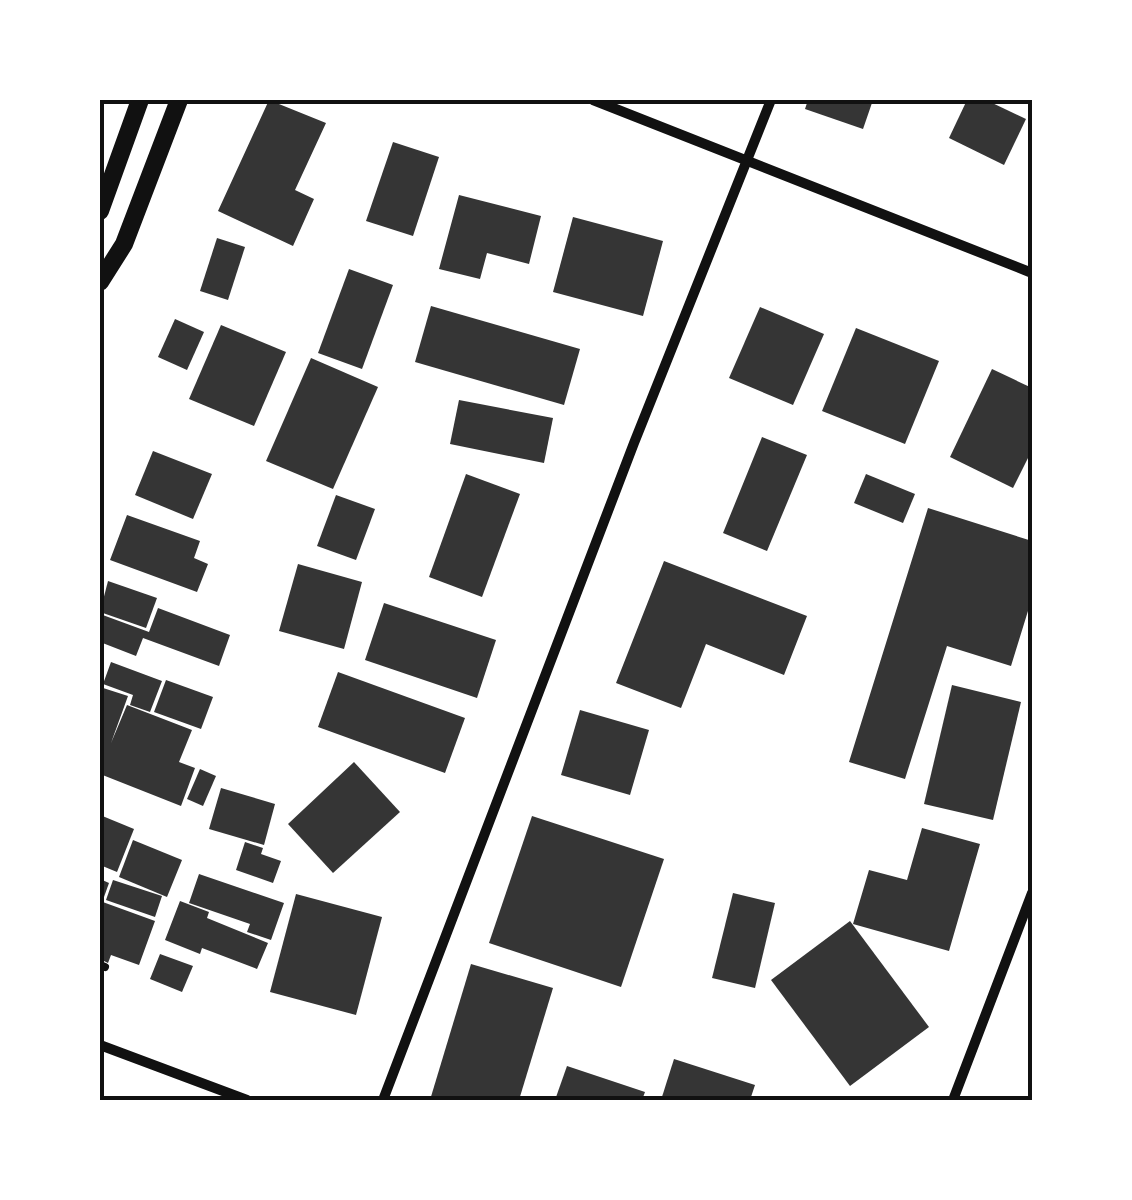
<svg xmlns="http://www.w3.org/2000/svg" width="1132" height="1200" viewBox="0 0 1132 1200" font-family="'Times New Roman',serif">
<style>
.building{fill:#353535}
.lines{fill:none;stroke-linecap:round;stroke-linejoin:round}
.service{stroke:#111;stroke-width:8}
.minor{stroke:#111;stroke-width:10}
.tertiary{stroke:#111;stroke-width:18}
.neatline{fill:none;stroke:#111;stroke-width:4}
</style>
<rect width="100%" height="100%" fill="#fff"/>
<g class="building">
<polygon points="269,100 326,123 295,190 314,199 293,246 218,211"/>
<polygon points="808,100 873,100 863,129 805,109"/>
<polygon points="967,100 986,100 1026,119 1004,165 949,138"/>
<polygon points="393,142 439,157 413,236 366,221"/>
<polygon points="459,195 541,216 529,264 487,253 480,279 439,269"/>
<polygon points="573,217 663,241 643,316 553,292"/>
<polygon points="217,238 245,247 228,300 200,291"/>
<polygon points="349,269 393,285 362,369 318,353"/>
<polygon points="431,306 580,349 564,405 415,362"/>
<polygon points="760,307 824,334 793,405 729,378"/>
<polygon points="175,319 204,332 187,370 158,357"/>
<polygon points="221,325 286,352 254,426 189,399"/>
<polygon points="856,328 939,361 905,444 822,411"/>
<polygon points="311,358 378,387 333,489 266,461"/>
<polygon points="992,369 1032,388 1032,450 1013,488 950,457"/>
<polygon points="459,400 553,418 544,463 450,444"/>
<polygon points="762,437 807,455 767,551 723,533"/>
<polygon points="153,451 212,474 193,519 135,495"/>
<polygon points="466,474 520,494 482,597 429,577"/>
<polygon points="866,474 915,494 903,523 854,503"/>
<polygon points="336,495 375,509 356,560 317,546"/>
<polygon points="928,508 1032,541 1032,598 1011,666 947,646 905,779 849,762"/>
<polygon points="127,515 200,541 194,558 208,564 197,592 110,560"/>
<polygon points="664,561 807,616 784,675 706,644 681,708 616,683"/>
<polygon points="298,564 362,582 344,649 279,631"/>
<polygon points="108,581 157,598 146,628 100,612"/>
<polygon points="384,603 496,640 477,698 365,660"/>
<polygon points="158,608 230,635 219,666 143,638 136,656 100,642 100,614 149,632"/>
<polygon points="111,662 162,681 150,712 130,705 133,695 103,684"/>
<polygon points="338,672 465,718 445,773 318,727"/>
<polygon points="166,680 213,697 201,729 154,712"/>
<polygon points="952,685 1021,702 993,820 924,804"/>
<polygon points="100,687 128,696 111,743 127,705 192,730 179,762 195,768 181,806 100,774 103,767 100,766"/>
<polygon points="580,710 649,730 630,795 561,775"/>
<polygon points="354,762 400,812 333,873 288,824"/>
<polygon points="200,769 216,776 203,806 187,799"/>
<polygon points="221,788 275,804 264,845 209,829"/>
<polygon points="100,815 134,829 117,872 100,865"/>
<polygon points="532,816 664,859 621,987 489,943"/>
<polygon points="922,828 980,844 949,951 853,924 869,870 907,880"/>
<polygon points="133,840 182,860 167,897 119,877"/>
<polygon points="245,842 263,848 261,854 281,861 273,883 236,870"/>
<polygon points="199,874 284,903 271,940 247,932 250,924 189,903"/>
<polygon points="100,879 109,883 104,897 100,896"/>
<polygon points="113,880 162,896 155,917 106,900"/>
<polygon points="733,893 775,903 755,988 712,978"/>
<polygon points="296,894 382,917 356,1015 270,992"/>
<polygon points="100,901 155,921 139,965 111,955 108,963 100,959"/>
<polygon points="180,901 209,912 207,918 268,943 257,969 202,948 200,954 165,940"/>
<polygon points="850,921 929,1027 850,1086 771,980"/>
<polygon points="160,954 193,966 182,992 150,979"/>
<polygon points="471,964 553,988 519,1100 430,1100"/>
<polygon points="674,1059 755,1085 750,1100 661,1100"/>
<polygon points="567,1066 645,1092 642,1100 555,1100"/>
</g>
<g class="lines">
<polyline class="service" points="100,965 105,967"/>
<g class="minor">
<polyline points="593,100 1032,273"/>
<polyline points="100,1045 247,1100"/>
<polyline points="383,1100 634,443 771,100"/>
<polyline points="953,1100 1032,893"/>
</g>
<g class="tertiary">
<polyline points="100,211 140,100"/>
<polyline points="100,282 124,244 179,100"/>
</g>
</g>
<rect width="1132" height="1200" fill="none" stroke="#ffffff" stroke-width="205"/>
<rect x="102" y="102" width="928" height="996" class="neatline"/>
</svg>
